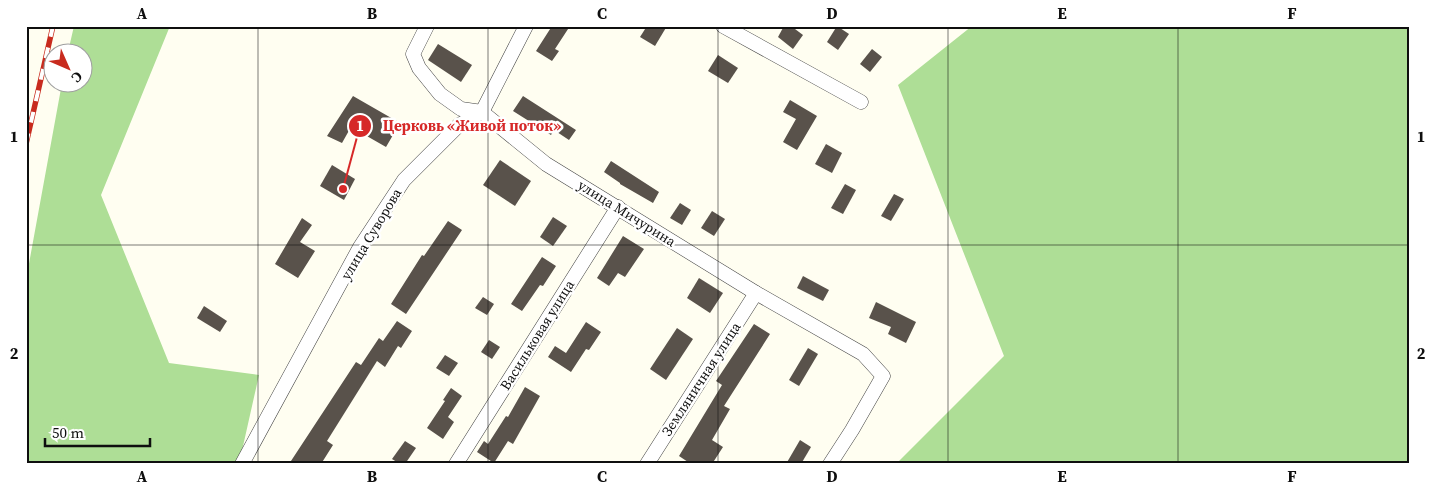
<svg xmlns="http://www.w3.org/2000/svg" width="1435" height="490" viewBox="0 0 1435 490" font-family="'Source Serif 4',serif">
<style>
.forest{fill:#aede96}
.building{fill:#59524b}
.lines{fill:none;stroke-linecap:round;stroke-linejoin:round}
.minor-casing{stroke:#424242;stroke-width:15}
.minor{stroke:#fff;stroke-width:14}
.rail-casing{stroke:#c82b1e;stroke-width:5.5}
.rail{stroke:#fff;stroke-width:4;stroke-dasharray:11;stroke-linecap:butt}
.grid{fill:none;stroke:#0f0f0f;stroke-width:1;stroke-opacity:0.55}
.labels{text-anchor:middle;stroke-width:5;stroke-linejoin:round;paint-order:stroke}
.street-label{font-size:14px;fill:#0f0f0f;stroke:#fff}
.leader{fill:none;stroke:#d62828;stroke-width:2}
.callout-dot{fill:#d62828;stroke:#fff;stroke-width:2}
.mark-label{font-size:15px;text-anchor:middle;font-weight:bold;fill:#fff}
.callout-label{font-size:15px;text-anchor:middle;font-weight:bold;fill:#d62828;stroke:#fff;stroke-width:5;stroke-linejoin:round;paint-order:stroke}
.neatline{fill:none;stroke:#0f0f0f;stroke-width:2}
.grid-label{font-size:16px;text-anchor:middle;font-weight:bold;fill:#0f0f0f}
</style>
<rect width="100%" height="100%" fill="#fffef1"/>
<g class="forest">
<polygon points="74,26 170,26 101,195 169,363 259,375 239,464 26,464 26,280 62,83 82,82 82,52 68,52"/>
<polygon points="972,26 1409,26 1409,464 896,464 1004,356 898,85"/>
</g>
<g class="building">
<polygon points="552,26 570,26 555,49 559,51 552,61 536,51"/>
<polygon points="647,26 667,26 655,46 640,37"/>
<polygon points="784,26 791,26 803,35 793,49 778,37"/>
<polygon points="837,26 849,34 838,50 827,42"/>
<polygon points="438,44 472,65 461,82 428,60"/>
<polygon points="872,49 882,57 870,72 860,64"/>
<polygon points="718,55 738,68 728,83 708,71"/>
<polygon points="353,96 400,123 386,147 351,127 342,143 327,136"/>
<polygon points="523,96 576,130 569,140 554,130 551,135 513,111"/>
<polygon points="790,100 817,116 797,150 783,142 796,119 783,112"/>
<polygon points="826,144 842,153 832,173 815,164"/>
<polygon points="500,160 531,181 515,206 483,185"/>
<polygon points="611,161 659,192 653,203 620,184 620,183 604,172"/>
<polygon points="332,165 355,179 344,200 320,186"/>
<polygon points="845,184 856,190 843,214 831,208"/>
<polygon points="894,194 904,199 891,221 881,216"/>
<polygon points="680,203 691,210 682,225 670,218"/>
<polygon points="712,211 725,219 714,236 701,228"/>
<polygon points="553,217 567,226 553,246 540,237"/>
<polygon points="302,218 312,225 300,242 315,251 298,278 275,264"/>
<polygon points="448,221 462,230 406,314 391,304 422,255 424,256"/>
<polygon points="623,236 644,249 625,277 618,273 609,286 597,278"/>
<polygon points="542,257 556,266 543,286 540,285 522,311 511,304"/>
<polygon points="803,276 829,290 823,301 797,288"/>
<polygon points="699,278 723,293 710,313 687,298"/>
<polygon points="483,297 494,304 487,315 475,308"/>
<polygon points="876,302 916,322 906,343 888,334 891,327 869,318"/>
<polygon points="204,306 227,321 220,332 197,318"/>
<polygon points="397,321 412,331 401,348 398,346 385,367 377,361 327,441 333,445 321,464 289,464 356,362 361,365 379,338 383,341"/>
<polygon points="586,322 601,332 589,350 586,349 571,372 548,357 555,346 566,353"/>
<polygon points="754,324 770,334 724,406 730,409 712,440 723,447 712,464 691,464 679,456 722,385 716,381"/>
<polygon points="677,328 693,339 666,380 650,369"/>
<polygon points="489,340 500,347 492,359 481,352"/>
<polygon points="808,348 818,354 799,386 789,380"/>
<polygon points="445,355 458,363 449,376 436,368"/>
<polygon points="525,387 540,396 513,444 508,441 494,463 477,452 484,441 488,444 506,416 508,417"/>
<polygon points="451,388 462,396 448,417 454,422 443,439 427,428 445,401 443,400"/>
<polygon points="800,440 811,447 801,464 786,464"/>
<polygon points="405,441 416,448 405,464 400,464 392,459"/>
</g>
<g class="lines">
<g class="minor-casing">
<g id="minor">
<polyline points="427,26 413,54 419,68 440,94 461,109 482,112 546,164 756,293 863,354 883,376 852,430 830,464"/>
<polyline points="723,26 861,102"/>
<polyline points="242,464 360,247 404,180 459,125 482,112 526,26"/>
<polyline points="456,464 618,207"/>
<polyline points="647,464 756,293"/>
</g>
</g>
<use href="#minor" class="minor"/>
<g class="rail-casing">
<polyline id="rail" points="26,144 53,26"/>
</g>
<use href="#rail" class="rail"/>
</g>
<path class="grid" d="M 258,26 L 258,464M 488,26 L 488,464M 718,26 L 718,464M 948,26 L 948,464M 1178,26 L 1178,464M 26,245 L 1409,245"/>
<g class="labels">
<g class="street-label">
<text transform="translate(627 213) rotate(32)" y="5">улица Мичурина</text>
<text transform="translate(371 234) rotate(-59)" y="5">улица Суворова</text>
<text transform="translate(537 335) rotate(-58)" y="5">Васильковая улица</text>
<text transform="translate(701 379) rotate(-57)" y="5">Земляничная улица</text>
</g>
</g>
<path class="leader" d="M343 189L360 126"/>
<g class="callout-dot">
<circle cx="343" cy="189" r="5"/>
<circle cx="360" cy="126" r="12"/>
</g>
<g class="mark-label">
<text x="360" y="131">1</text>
</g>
<g class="callout-label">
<text x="472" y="131">Церковь «Живой поток»</text>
</g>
<rect width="1435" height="490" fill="none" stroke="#ffffff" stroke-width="55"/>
<g transform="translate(68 68) rotate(135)"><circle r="24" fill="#ffffff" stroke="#9f9f9f"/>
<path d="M0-4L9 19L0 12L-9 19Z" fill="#c82b1e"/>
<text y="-8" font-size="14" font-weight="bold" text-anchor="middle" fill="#0f0f0f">С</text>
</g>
<path d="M45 438v8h105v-8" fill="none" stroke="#0f0f0f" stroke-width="2.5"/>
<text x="52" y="438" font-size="15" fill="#0f0f0f" stroke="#ffffff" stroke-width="4" paint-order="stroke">50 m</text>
<rect x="28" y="28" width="1380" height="434" class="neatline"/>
<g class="grid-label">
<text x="142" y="19">A</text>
<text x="372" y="19">B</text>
<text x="602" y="19">C</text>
<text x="832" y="19">D</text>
<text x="1062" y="19">E</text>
<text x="1292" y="19">F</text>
<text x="14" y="142">1</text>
<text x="1421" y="142">1</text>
<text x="14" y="359">2</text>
<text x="1421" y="359">2</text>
<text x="142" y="482">A</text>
<text x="372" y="482">B</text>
<text x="602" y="482">C</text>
<text x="832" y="482">D</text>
<text x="1062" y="482">E</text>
<text x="1292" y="482">F</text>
</g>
</svg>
